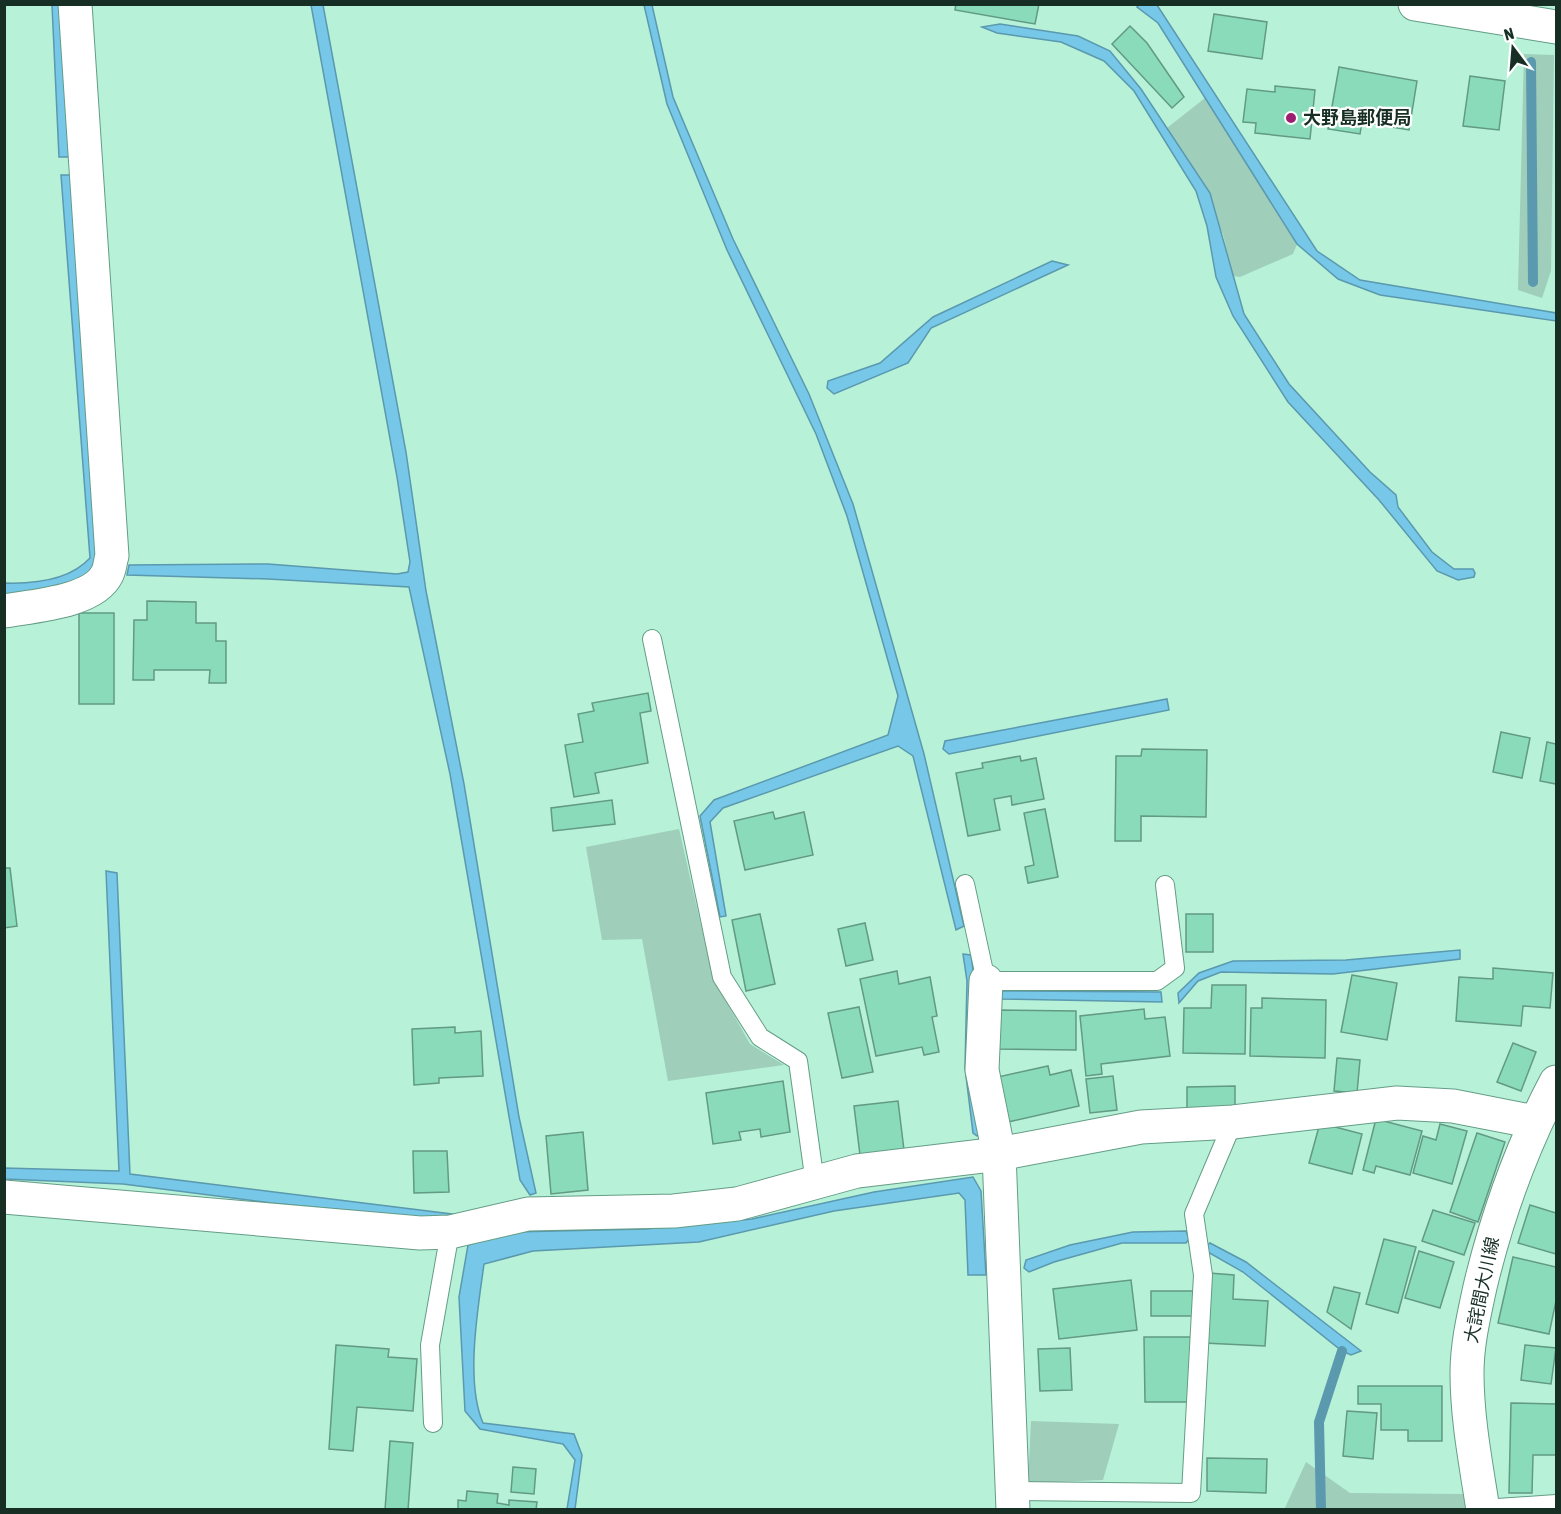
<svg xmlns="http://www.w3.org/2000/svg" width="1561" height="1514" viewBox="0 0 1561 1514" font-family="'Asap Condensed','Noto Sans JP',sans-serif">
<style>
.green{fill:#9fceba}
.water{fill:#76c7e8;stroke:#5a99ae;stroke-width:1.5}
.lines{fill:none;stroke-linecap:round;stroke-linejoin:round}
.stream{stroke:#5a99ae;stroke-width:10}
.building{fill:#8adbba;stroke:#629a83;stroke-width:1.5}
.service-casing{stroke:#649d86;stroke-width:20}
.minor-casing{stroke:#649d86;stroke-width:35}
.secondary-casing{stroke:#649d86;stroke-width:35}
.primary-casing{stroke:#649d86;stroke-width:35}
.service{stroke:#fff;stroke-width:18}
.minor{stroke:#fff;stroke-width:33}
.secondary{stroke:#fff;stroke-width:33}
.primary{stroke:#fff;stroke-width:33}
.poi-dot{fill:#9d1d70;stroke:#fff;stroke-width:2}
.labels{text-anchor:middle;stroke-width:4.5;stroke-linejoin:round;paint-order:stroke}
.poi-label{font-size:18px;font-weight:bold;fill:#172e25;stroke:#fff;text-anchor:start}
.street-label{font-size:18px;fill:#172e25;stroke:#fff}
</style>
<rect width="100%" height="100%" fill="#b6f1d8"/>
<g class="green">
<polygon points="1524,54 1554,55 1551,271 1542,298 1518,290"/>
<polygon points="1205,98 1297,244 1293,254 1240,277 1233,276 1223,234 1167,128"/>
<polygon points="679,829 713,978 750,1044 784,1065 668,1081 642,939 602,940 586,847"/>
<polygon points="1031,1421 1119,1424 1103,1480 1028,1483"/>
<polygon points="1306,1462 1350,1493 1463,1494 1466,1509 1284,1510"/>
</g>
<g class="water">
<polygon points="1139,4 1157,5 1317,251 1360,280 1556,313 1556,321 1380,295 1338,279 1297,244 1158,23 1137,7"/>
<polygon points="52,5 59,5 70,157 59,157"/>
<polygon points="311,5 323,5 406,452 426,591 464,784 519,1117 536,1193 530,1195 520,1180 450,774 409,587 268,579 127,575 129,565 268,564 397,574 408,572 410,562 397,477"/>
<polygon points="644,5 652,5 673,97 733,239 809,394 853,504 924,754 964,926 956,930 913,756 898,746 723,808 710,822 726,916 720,917 700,816 714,800 888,735 898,696 847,516 816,434 727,250 667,104"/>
<polygon points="1000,24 1078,36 1110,51 1141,89 1210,193 1244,314 1289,384 1370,472 1396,495 1398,507 1432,552 1454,569 1473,569 1475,573 1474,577 1458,580 1437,571 1379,500 1288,402 1233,316 1216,277 1207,226 1196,191 1134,91 1104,61 1061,42 997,33 982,27"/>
<path d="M 61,175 L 71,175 L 98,555 C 94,564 91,572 83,578 C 69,589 23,591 5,595 L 4,583 C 34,584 69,581 90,558 Z"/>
<polygon points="1052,261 1068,265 931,328 908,363 834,394 827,388 828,381 880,363 933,317"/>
<polygon points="1167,699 1169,710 949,754 943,749 945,741"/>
<polygon points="106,871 117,873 130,1174 460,1215 450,1220 271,1203 123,1184 5,1179 4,1168 119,1171"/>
<polygon points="1460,950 1460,959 1333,974 1221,972 1198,981 1179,1003 1178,993 1199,973 1233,961 1346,960"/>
<polygon points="963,954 971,955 974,978 983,1134 977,1136 973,1133 965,1068 967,981"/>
<polygon points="1000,991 1161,992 1162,1002 998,999"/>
<path d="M 973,1177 L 981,1191 L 986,1275 L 968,1275 L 965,1200 L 959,1193 L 834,1211 L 699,1242 L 533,1251 L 484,1264 C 478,1308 465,1382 483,1423 L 574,1434 L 582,1455 L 575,1509 L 567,1509 L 575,1460 L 563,1444 L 480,1429 L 465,1411 L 459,1297 L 468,1245 L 512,1232 L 645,1229 L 752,1219 L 874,1192 Z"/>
<polygon points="1186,1231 1189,1239 1186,1243 1122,1243 1054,1262 1029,1272 1024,1268 1026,1260 1070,1245 1133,1232"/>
<polygon points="1210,1243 1246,1262 1361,1351 1351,1355 1342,1351 1243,1272 1206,1251 1205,1247"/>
</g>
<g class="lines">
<g class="stream">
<polyline points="1531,62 1533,282"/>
<polyline points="1321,1510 1319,1422 1342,1351"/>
</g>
</g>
<g class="building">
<polygon points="956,4 1039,4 1035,24 955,10"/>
<polygon points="1214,14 1267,22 1262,59 1208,51"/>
<polygon points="1130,26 1147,43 1184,97 1172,108 1112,44"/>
<polygon points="1339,67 1417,81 1409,130 1362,122 1360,134 1328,129"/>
<polygon points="1470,76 1505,81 1499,130 1463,126"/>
<polygon points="1275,86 1315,90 1310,139 1255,133 1256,123 1243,122 1247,89 1275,92"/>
<polygon points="147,601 196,602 196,623 216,623 216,641 226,641 226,683 209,683 210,670 154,670 154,680 133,680 134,620 147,620"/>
<rect x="79" y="613" width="35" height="91"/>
<polygon points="648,693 651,711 640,713 648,763 595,773 599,793 574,797 565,745 583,742 578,714 594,711 592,703"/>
<polygon points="1501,732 1530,738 1522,778 1493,772"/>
<polygon points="1547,742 1556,744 1556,784 1540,781"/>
<polygon points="1142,749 1207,750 1206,817 1141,816 1141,841 1115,841 1116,756 1141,756"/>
<polygon points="1020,756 1021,761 1036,758 1044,799 1012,805 1011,796 994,799 1000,830 968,836 956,773 983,768 982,763"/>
<polygon points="612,800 615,824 553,831 551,808"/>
<polygon points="1045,809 1058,877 1028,883 1025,867 1034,865 1024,813"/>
<polygon points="773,812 775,819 804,812 813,855 745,870 734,821"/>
<polygon points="4,868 10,868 17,926 4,928"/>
<polygon points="760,914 775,984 746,991 732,920"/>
<rect x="1186" y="914" width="27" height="38"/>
<polygon points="865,923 873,960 846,966 838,929"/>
<polygon points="1493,968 1553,973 1550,1008 1523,1006 1521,1026 1456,1021 1459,977 1493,979"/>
<polygon points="897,971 899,984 930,977 937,1016 932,1017 939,1052 924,1055 922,1047 876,1056 860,979"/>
<polygon points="1352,975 1397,983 1387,1040 1341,1032"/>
<polygon points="1212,985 1246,985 1245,1054 1183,1053 1184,1008 1211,1008"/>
<polygon points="1262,998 1326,1000 1325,1058 1250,1056 1251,1008 1262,1008"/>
<polygon points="859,1007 873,1072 842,1078 828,1013"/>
<polygon points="1144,1009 1145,1019 1165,1017 1170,1056 1101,1064 1102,1074 1086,1076 1080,1016"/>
<polygon points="995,1010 1076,1011 1076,1050 995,1049"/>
<polygon points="455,1027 455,1033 481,1031 483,1076 439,1078 439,1083 414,1085 412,1029"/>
<polygon points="1513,1043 1536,1052 1521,1091 1497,1082"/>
<polygon points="1337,1058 1360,1060 1357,1093 1334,1091"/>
<polygon points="1048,1066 1050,1075 1071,1070 1079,1106 1008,1122 998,1077"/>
<polygon points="1113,1076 1117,1110 1090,1113 1086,1079"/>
<polygon points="783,1081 790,1132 761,1137 760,1129 739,1132 741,1140 713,1144 706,1093"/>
<polygon points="1235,1086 1235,1110 1187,1110 1187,1087"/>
<polygon points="898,1101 904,1150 860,1155 854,1106"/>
<polygon points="1376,1119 1422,1131 1410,1175 1376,1166 1374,1173 1363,1170"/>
<polygon points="1320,1123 1362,1134 1352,1174 1309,1163"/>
<polygon points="1440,1124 1467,1131 1452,1184 1413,1173 1423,1136 1436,1140"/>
<polygon points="583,1132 588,1190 551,1194 546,1136"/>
<polygon points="1477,1133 1505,1142 1478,1222 1450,1212"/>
<polygon points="413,1151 447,1151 449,1192 414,1193"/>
<polygon points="1530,1205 1556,1213 1556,1254 1518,1243"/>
<polygon points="1433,1210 1475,1223 1464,1255 1422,1241"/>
<polygon points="1384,1239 1416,1247 1398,1313 1366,1304"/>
<polygon points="1419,1251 1454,1262 1440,1308 1405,1298"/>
<polygon points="1513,1257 1556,1267 1556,1301 1549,1334 1498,1323"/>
<polygon points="1209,1273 1234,1275 1233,1299 1268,1301 1265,1346 1204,1343"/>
<polygon points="1131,1280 1137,1330 1059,1339 1053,1289"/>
<polygon points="1334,1287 1360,1293 1351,1329 1327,1312"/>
<rect x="1151" y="1291" width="42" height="25"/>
<polygon points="1144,1337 1192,1337 1192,1402 1145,1402"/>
<polygon points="336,1345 389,1349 388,1357 417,1359 413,1411 357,1407 353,1451 329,1449"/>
<polygon points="1525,1345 1556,1348 1551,1384 1521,1380"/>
<polygon points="1070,1348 1072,1390 1040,1391 1038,1349"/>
<polygon points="1358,1386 1442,1386 1442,1441 1408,1441 1408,1430 1381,1430 1381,1404 1358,1404"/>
<polygon points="1511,1403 1556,1404 1556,1455 1533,1455 1532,1493 1509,1493"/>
<polygon points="1347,1411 1377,1413 1373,1459 1343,1456"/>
<polygon points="390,1441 413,1443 408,1510 385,1510"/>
<polygon points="1207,1458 1267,1459 1266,1493 1207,1491"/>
<polygon points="513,1467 536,1469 534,1494 511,1492"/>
<polygon points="467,1491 498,1494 497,1503 509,1505 509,1500 537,1502 536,1510 458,1510 458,1500 466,1501"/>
</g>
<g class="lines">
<g class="service-casing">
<g id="service">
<polyline points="652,639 722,977 760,1037 798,1061 815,1183"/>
<polyline points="965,884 986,981 1157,981 1175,968 1165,885"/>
<polyline points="433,1423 430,1345 450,1232"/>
<polyline points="1014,1491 1191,1493 1203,1275 1194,1214 1233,1122"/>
<polyline points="1483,1509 1556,1504"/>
</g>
</g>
<g class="minor-casing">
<g id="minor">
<path d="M 4,611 C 32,606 94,602 107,574 C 110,569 110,561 112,556 L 75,4"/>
<polyline points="986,981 982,1070 999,1154 1013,1510"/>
<polyline points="4,1197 420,1233 450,1232 528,1214 674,1211 737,1204 857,1171 999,1154 1141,1127 1233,1122 1397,1103 1453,1106 1535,1122"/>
</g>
</g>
<g class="secondary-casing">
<path id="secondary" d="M 1483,1510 C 1476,1464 1467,1419 1467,1373 C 1467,1344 1474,1315 1480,1287 C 1497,1216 1522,1146 1556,1082"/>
</g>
<g class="primary-casing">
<polyline id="primary" points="1415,4 1556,27"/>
</g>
<use href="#service" class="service"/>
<use href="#minor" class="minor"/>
<use href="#secondary" class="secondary"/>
<use href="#primary" class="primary"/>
</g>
<circle class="poi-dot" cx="1291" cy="118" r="6"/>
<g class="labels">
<g class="poi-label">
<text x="1303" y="124">大野島郵便局</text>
</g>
<g class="street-label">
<text transform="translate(1482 1290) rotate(-78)" y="6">大詫間大川線</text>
</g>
</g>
<rect width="1561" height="1514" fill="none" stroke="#172e25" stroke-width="12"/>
<g transform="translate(1513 48) rotate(344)" stroke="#ffffff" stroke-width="4.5" paint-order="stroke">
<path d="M0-4.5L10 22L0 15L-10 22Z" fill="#172e25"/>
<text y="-9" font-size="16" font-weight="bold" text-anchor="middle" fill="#172e25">N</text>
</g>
</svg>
